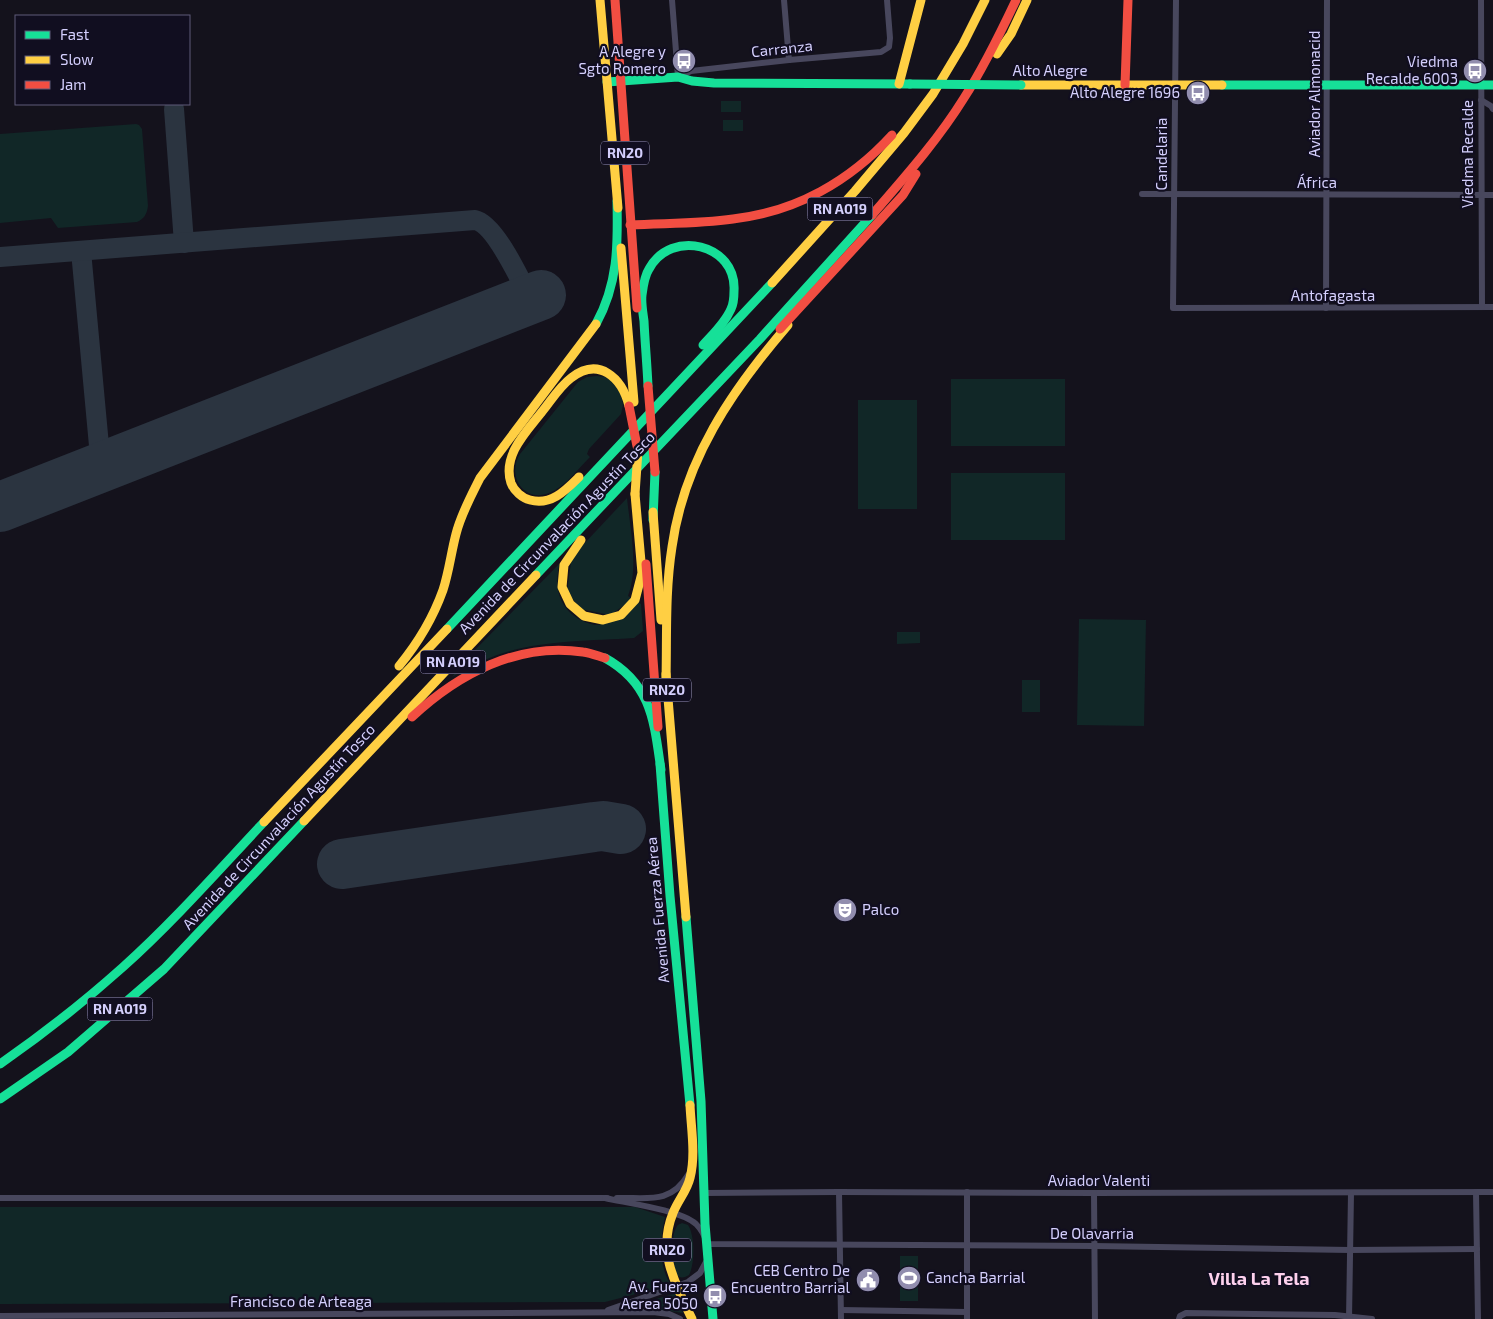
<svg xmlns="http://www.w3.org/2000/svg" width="1493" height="1319" viewBox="0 0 1493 1319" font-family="'Exo 2',sans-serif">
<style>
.green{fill:#112727}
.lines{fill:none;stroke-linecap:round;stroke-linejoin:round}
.taxiway{stroke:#2b3440;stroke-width:20}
.runway{stroke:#2b3440;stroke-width:50}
.street{stroke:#48475d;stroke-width:6}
.fast{stroke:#16e098;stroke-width:9}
.slow{stroke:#ffcf43;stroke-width:9}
.jam{stroke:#f24e42;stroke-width:9}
.fast-bridge{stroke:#16e098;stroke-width:9}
.slow-bridge{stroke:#ffcf43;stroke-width:9}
.jam-bridge{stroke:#f24e42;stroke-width:9}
.labels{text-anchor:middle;stroke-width:4.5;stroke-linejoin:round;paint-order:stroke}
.shield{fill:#110e20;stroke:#9a95bb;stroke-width:1}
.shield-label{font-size:14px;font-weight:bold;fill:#d4cffd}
.street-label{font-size:15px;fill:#d4cffd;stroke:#110e20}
.poi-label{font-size:15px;fill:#d4cffd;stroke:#110e20;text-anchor:end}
.quarter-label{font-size:18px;font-weight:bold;fill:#fdd0ed;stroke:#110e20}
</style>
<rect width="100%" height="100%" fill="#14121c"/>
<g class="green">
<rect x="721" y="101" width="20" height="11"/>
<rect x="723" y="120" width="20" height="11"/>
<path d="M 136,124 L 139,125 L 142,129 L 148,206 C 147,214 144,219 137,222 L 58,228 L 51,218 L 0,223 L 0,134 Z"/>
<path d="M 597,376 L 605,377 L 610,380 L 621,393 L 623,405 L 621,414 L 589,449 L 587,454 L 590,457 C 578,469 565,487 549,493 C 524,503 506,476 520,454 L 578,382 L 587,377 Z"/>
<rect x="951" y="379" width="114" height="67"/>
<rect x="858" y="400" width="59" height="109"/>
<rect x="951" y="473" width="114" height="67"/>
<path d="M 627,498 C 630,528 639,567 628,596 L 631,598 L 626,604 L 610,615 L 580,609 L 567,591 L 571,562 L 582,546 Z"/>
<path d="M 560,563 C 553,586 559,610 583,621 C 587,623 593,625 598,625 C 604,624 631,606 638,602 L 641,604 L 643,631 L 634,638 C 588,641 540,640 497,655 C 481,661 466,669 452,677 L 473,652 Z"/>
<polygon points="1079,619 1146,620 1144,726 1077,725"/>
<polygon points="897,632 920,632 920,643 897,644"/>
<rect x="1022" y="680" width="18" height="32"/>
<path d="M 0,1207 L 635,1207 L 665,1217 C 660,1240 658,1265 671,1285 L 605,1302 L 0,1304 Z"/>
<path d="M 682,1223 L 688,1225 C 695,1235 695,1264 689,1275 C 673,1285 674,1262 674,1252 C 673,1245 672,1235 676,1228 C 678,1224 678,1225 682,1223 Z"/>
<rect x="900" y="1256" width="18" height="45"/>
<polygon points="676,1293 683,1313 633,1306"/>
</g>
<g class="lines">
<g class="taxiway">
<polyline points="174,109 184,243"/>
<polyline points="81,251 101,467"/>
<path d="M 0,257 L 475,220 C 495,224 521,281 530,299"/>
</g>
<g class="runway">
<polyline points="0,507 541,295"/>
<polyline points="342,864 594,827 603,826 621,829"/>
</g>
<g class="street">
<polyline points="672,0 678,77 691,71 789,60 881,52 889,47 890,38 887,0"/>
<polyline points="784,0 789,60"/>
<polyline points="1176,0 1173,308 1493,307"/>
<polyline points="1481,0 1482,307"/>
<polyline points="1481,100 1491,106 1493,109"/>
<polyline points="1142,194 1493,195"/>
<polyline points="1326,308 1327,0"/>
<polyline points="839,1192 841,1319"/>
<polyline points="967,1192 967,1319"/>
<polyline points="1476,1192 1478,1319"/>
<polyline points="704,1193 839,1192 1094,1193 1493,1192"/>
<polyline points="1094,1193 1095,1319"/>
<polyline points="0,1198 607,1198"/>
<path d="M 605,1198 C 627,1203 680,1210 696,1224 C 702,1230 705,1236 707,1244 L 1094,1246 L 1350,1250 L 1477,1249"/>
<path d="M 617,1198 C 646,1197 670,1205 688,1175"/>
<polyline points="608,1310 688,1282 700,1273 706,1262"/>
<polyline points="841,1310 967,1312"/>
<polyline points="0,1316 653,1312 669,1314 680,1319"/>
<polyline points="1179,1319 1180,1316 1186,1313 1335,1315 1372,1319"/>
<polyline points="1349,1319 1351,1193"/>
</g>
<g class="fast">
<polyline points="607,82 678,77 692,81 714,83 910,84"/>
<polyline points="1222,85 1493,85"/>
<path d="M 596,324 C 618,284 618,246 617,201"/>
<path d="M 648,386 C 647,364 645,343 644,321 C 643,313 641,303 642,295 C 643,287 645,275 649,269 C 671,228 737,244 734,291 C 734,297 734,303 731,309 C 725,323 713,334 703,345"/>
<polyline points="653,520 655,472"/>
<polyline points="536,575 760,339 872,215"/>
<polyline points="447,629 772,283"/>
<path d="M 605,658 C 652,684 654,722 661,770"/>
<polyline points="660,764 670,896 690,1105"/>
<polyline points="686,917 701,1101 705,1224 713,1319"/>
<path d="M 0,1064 C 43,1034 84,1002 123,967 C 173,922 218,871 264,822"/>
<polyline points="0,1099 68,1052 164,969 304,821"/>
</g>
<g class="slow">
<polyline points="600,0 618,208"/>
<polyline points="997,54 1011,34 1027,0"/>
<polyline points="899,84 921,0"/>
<polyline points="1021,85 1222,85"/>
<polyline points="621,248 634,402"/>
<polyline points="772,283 855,191 904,133 933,94 963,44 985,0"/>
<path d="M 579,477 C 566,490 551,506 530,500 C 522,498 514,491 511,483 C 502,456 526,432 541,413 C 551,401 559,387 571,378 C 599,356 622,378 629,406"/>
<polyline points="653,512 661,620"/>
<polyline points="581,540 564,565 562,587 570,604 584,616 603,620 621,615 635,600 642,573 635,494"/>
<path d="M 399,666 C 418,643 433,618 443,590 C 449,572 451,553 456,534 C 461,514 471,496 480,478 L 596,324"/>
<polyline points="666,674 686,917"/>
<path d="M 666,680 C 667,636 665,591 672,547 C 684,460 732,390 788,325"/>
<polyline points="304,821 536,575"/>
<polyline points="264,822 447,629"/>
<path d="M 690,1105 C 691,1128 696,1155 690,1178 C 687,1191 678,1200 673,1213 C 657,1252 675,1283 692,1319"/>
</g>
<g class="jam">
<polyline points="615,0 637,308"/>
<polyline points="1125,85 1128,0"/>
<path d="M 872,215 C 904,178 938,140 964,98 C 984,67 1000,34 1016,0"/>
<path d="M 630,225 C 664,223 699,224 733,219 C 796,212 850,181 892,135"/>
<polyline points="780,329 903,195 916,174"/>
<polyline points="646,564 658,727"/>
<path d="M 412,717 C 458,674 518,642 583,652 C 591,653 598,656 605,658"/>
</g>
<polyline class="fast-bridge" points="910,84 1021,85"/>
<polyline class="slow-bridge" points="635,494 638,451"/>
<g class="jam-bridge">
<polyline points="648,386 655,472"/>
<polyline points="629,406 637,446"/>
</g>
</g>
<defs>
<g id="bus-disc" transform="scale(1.25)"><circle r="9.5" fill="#918dae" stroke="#110e20"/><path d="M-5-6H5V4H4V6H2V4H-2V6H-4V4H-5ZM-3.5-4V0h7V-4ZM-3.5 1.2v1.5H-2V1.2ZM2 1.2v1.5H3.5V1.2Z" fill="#fff"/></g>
<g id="theatre-disc" transform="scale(1.25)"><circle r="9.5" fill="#918dae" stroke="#110e20"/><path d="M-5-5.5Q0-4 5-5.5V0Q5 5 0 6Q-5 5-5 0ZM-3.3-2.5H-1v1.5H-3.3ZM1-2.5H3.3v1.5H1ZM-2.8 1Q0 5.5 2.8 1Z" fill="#fff"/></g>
<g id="stadium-disc" transform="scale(1.25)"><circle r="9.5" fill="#918dae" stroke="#110e20"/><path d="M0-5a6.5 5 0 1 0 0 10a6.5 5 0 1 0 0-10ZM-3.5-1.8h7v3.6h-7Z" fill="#fff"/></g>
<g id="civic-disc" transform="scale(1.25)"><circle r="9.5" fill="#918dae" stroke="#110e20"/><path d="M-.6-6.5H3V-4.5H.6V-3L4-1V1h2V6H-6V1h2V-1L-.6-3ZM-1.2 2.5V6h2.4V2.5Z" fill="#fff"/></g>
</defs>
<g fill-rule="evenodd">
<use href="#bus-disc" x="684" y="61"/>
<use href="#bus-disc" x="1475" y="71"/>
<use href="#bus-disc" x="1198" y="93"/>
<use href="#theatre-disc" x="845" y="910"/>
<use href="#stadium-disc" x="909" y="1278"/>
<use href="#civic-disc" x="868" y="1280"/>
<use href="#bus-disc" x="715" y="1296"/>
</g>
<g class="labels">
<g class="shield">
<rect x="601" y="141.5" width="48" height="23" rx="4"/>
<rect x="807.5" y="197.5" width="65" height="23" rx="4"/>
<rect x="420.5" y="650.5" width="65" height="23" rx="4"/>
<rect x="643" y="678.5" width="48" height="23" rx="4"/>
<rect x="87.5" y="997.5" width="65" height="23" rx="4"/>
<rect x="643" y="1238.5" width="48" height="23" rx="4"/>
</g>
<g class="shield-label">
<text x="625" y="158">RN20</text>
<text x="840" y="214">RN A019</text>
<text x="453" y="667">RN A019</text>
<text x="667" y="695">RN20</text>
<text x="120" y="1014">RN A019</text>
<text x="667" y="1255">RN20</text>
</g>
<g class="street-label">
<text transform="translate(782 49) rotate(-6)" y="5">Carranza</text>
<text x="1050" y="76">Alto Alegre</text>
<text transform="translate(1315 94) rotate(-90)" y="5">Aviador Almonacid</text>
<text transform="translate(1162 154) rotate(-90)" y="5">Candelaria</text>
<text transform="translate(1468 154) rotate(-90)" y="5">Viedma Recalde</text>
<text x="1317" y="188">África</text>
<text x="1333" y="301">Antofagasta</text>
<text transform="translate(557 533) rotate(-46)" y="5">Avenida de Circunvalación Agustín Tosco</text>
<text transform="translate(279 827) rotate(-47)" y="5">Avenida de Circunvalación Agustín Tosco</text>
<text transform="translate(658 910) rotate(-95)" y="5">Avenida Fuerza Aérea</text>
<text x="1099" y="1186">Aviador Valenti</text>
<text x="1092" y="1239">De Olavarria</text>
<text x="301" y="1307">Francisco de Arteaga</text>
</g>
<g class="poi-label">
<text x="666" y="57">A Alegre y<tspan x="666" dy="17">Sgto Romero</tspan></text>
<text x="1458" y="67">Viedma<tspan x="1458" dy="17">Recalde 6003</tspan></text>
<text x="1180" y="98">Alto Alegre 1696</text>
<text x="862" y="915" text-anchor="start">Palco</text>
<text x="850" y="1276">CEB Centro De<tspan x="850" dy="17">Encuentro Barrial</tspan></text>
<text x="926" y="1283" text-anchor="start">Cancha Barrial</text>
<text x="698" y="1292">Av. Fuerza<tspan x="698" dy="17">Aerea 5050</tspan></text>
</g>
<g class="quarter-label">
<text x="1259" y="1285">Villa La Tela</text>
</g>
</g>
<rect x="15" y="15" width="175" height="90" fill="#110e20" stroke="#5f5b78"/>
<rect x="25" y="31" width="25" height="8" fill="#16e098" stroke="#5f5b78"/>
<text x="60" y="40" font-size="15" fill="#d4cffd">Fast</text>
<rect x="25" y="56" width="25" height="8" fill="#ffcf43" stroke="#5f5b78"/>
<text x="60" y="65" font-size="15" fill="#d4cffd">Slow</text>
<rect x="25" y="81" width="25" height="8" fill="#f24e42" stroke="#5f5b78"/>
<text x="60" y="90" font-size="15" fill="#d4cffd">Jam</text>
</svg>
